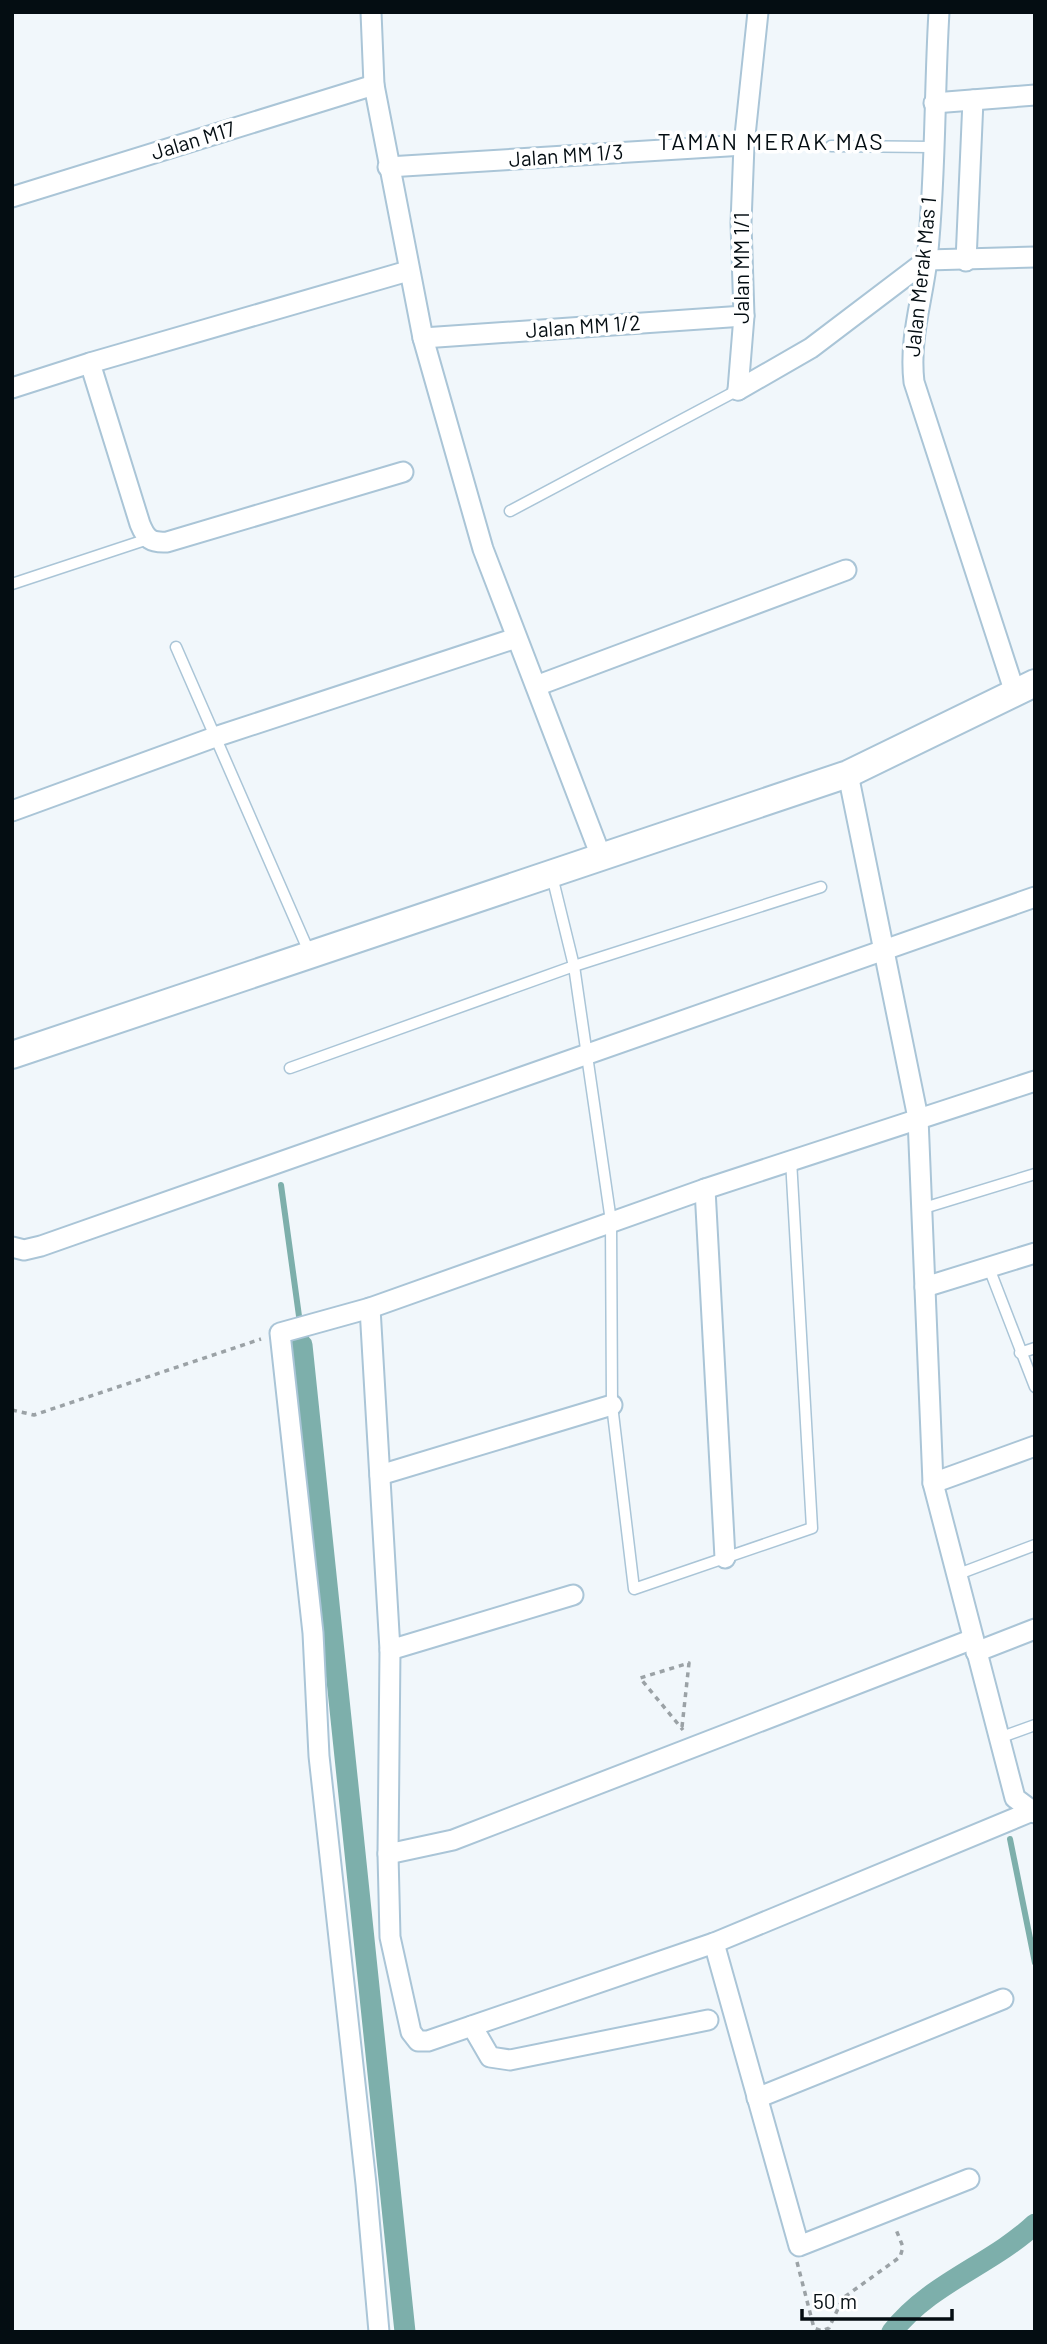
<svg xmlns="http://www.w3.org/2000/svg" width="1047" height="2344" viewBox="0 0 1047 2344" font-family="Barlow,sans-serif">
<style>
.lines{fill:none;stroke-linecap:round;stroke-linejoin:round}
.stream{stroke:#7dafab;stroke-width:6}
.canal{stroke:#7dafab;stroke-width:21}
.lane-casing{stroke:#aac5d7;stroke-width:13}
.street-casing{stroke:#aac5d7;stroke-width:23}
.secondary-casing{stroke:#aac5d7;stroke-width:30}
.path{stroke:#9ba2a6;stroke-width:3.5;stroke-dasharray:5 5;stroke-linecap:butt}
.lane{stroke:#fff;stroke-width:10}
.street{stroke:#fff;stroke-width:19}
.secondary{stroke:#fff;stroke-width:26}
.labels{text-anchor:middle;stroke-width:7;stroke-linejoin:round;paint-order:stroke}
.street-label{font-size:21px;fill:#040d12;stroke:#fff}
.neighbourhood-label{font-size:23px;letter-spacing:2px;fill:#040d12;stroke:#fff}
</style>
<rect width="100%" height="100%" fill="#f1f7fb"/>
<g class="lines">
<g class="stream">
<polyline points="281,1185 299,1316"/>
<polyline points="1010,1839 1035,1963"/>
</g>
<g class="canal">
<polyline points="302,1345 405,2332"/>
<path d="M 892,2332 C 930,2283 991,2265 1035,2224"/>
</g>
<g class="lane-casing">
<g id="lane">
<polyline points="831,146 932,147"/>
<polyline points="510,511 738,390"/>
<polyline points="12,584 148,539"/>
<polyline points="176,647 310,954"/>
<polyline points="552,876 574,966 611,1221 612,1405 634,1589 812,1528 791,1160"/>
<polyline points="290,1068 574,966 821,887"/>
<polyline points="924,1208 1035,1174"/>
<polyline points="989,1268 1035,1387"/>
<polyline points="1020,1353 1035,1348"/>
<polyline points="956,1575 1035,1545"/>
<polyline points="999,1738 1035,1725"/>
</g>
</g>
<g class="street-casing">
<g id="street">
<polyline points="371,12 374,85 423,338 483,549 602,859"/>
<path d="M 939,12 C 934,94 936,178 927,260 C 922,302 909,339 914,382 L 1015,693"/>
<polyline points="934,103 1035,95"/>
<polyline points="388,167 744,145"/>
<polyline points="12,197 374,85"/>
<polyline points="966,261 973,100"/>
<polyline points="423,338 744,316"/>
<polyline points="12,388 90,363"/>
<polyline points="738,390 744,316 741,223 744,145 758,12"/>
<polyline points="738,390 811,348 927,260 1035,257"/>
<path d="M 403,472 L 167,542 C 151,543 146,539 140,524 L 90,363 L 408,271"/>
<polyline points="536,686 846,570"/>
<polyline points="848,774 918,1118 933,1483 1015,1798 1035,1813"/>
<polyline points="12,811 215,737 516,638"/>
<polyline points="705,1189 725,1558"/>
<polyline points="12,1247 24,1250 41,1246 1035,897"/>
<polyline points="925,1287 1035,1253"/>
<polyline points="370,1308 390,1650 573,1595"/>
<polyline points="380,1475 612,1405"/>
<polyline points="933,1483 1035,1446"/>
<polyline points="390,1650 388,1854 453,1840 973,1639"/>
<polyline points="976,1652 1035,1629"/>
<polyline points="388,1854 390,1937 411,2032 418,2041 428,2041 714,1943 1030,1812"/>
<polyline points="714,1943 799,2246 969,2179"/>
<polyline points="472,2026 490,2057 510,2060 708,2020"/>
<polyline points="757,2098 1003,1999"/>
<polyline points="379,2332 366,2184 319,1756 313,1633 280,1333 370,1308 705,1189 1035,1081"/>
</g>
</g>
<g class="secondary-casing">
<polyline id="secondary" points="12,1055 848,774 1035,683"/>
</g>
<g class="path">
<polyline points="12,1410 34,1415 261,1339"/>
<polyline points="682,1727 689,1663 640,1678 683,1730"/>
<polyline points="797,2262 814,2328 822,2331 829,2328 843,2298 900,2257 903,2247 895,2227"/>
</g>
<use href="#lane" class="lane"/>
<use href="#street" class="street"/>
<use href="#secondary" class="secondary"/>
</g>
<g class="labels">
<g class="street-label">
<text transform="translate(193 141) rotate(-17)" y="7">Jalan M17</text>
<text transform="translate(566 156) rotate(-4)" y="7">Jalan MM 1/3</text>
<text transform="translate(742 268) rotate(-90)" y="7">Jalan MM 1/1</text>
<text transform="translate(921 277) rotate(-84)" y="7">Jalan Merak Mas 1</text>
<text transform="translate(583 327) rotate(-4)" y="7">Jalan MM 1/2</text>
</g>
<g class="neighbourhood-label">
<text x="771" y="150">TAMAN MERAK MAS</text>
</g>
</g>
<rect width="1047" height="2344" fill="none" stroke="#040d12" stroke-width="28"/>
<path d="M802 2309v10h150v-10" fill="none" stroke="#040d12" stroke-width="3.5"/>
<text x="813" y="2309" font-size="21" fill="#040d12" stroke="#ffffff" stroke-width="5" paint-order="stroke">50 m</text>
</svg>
